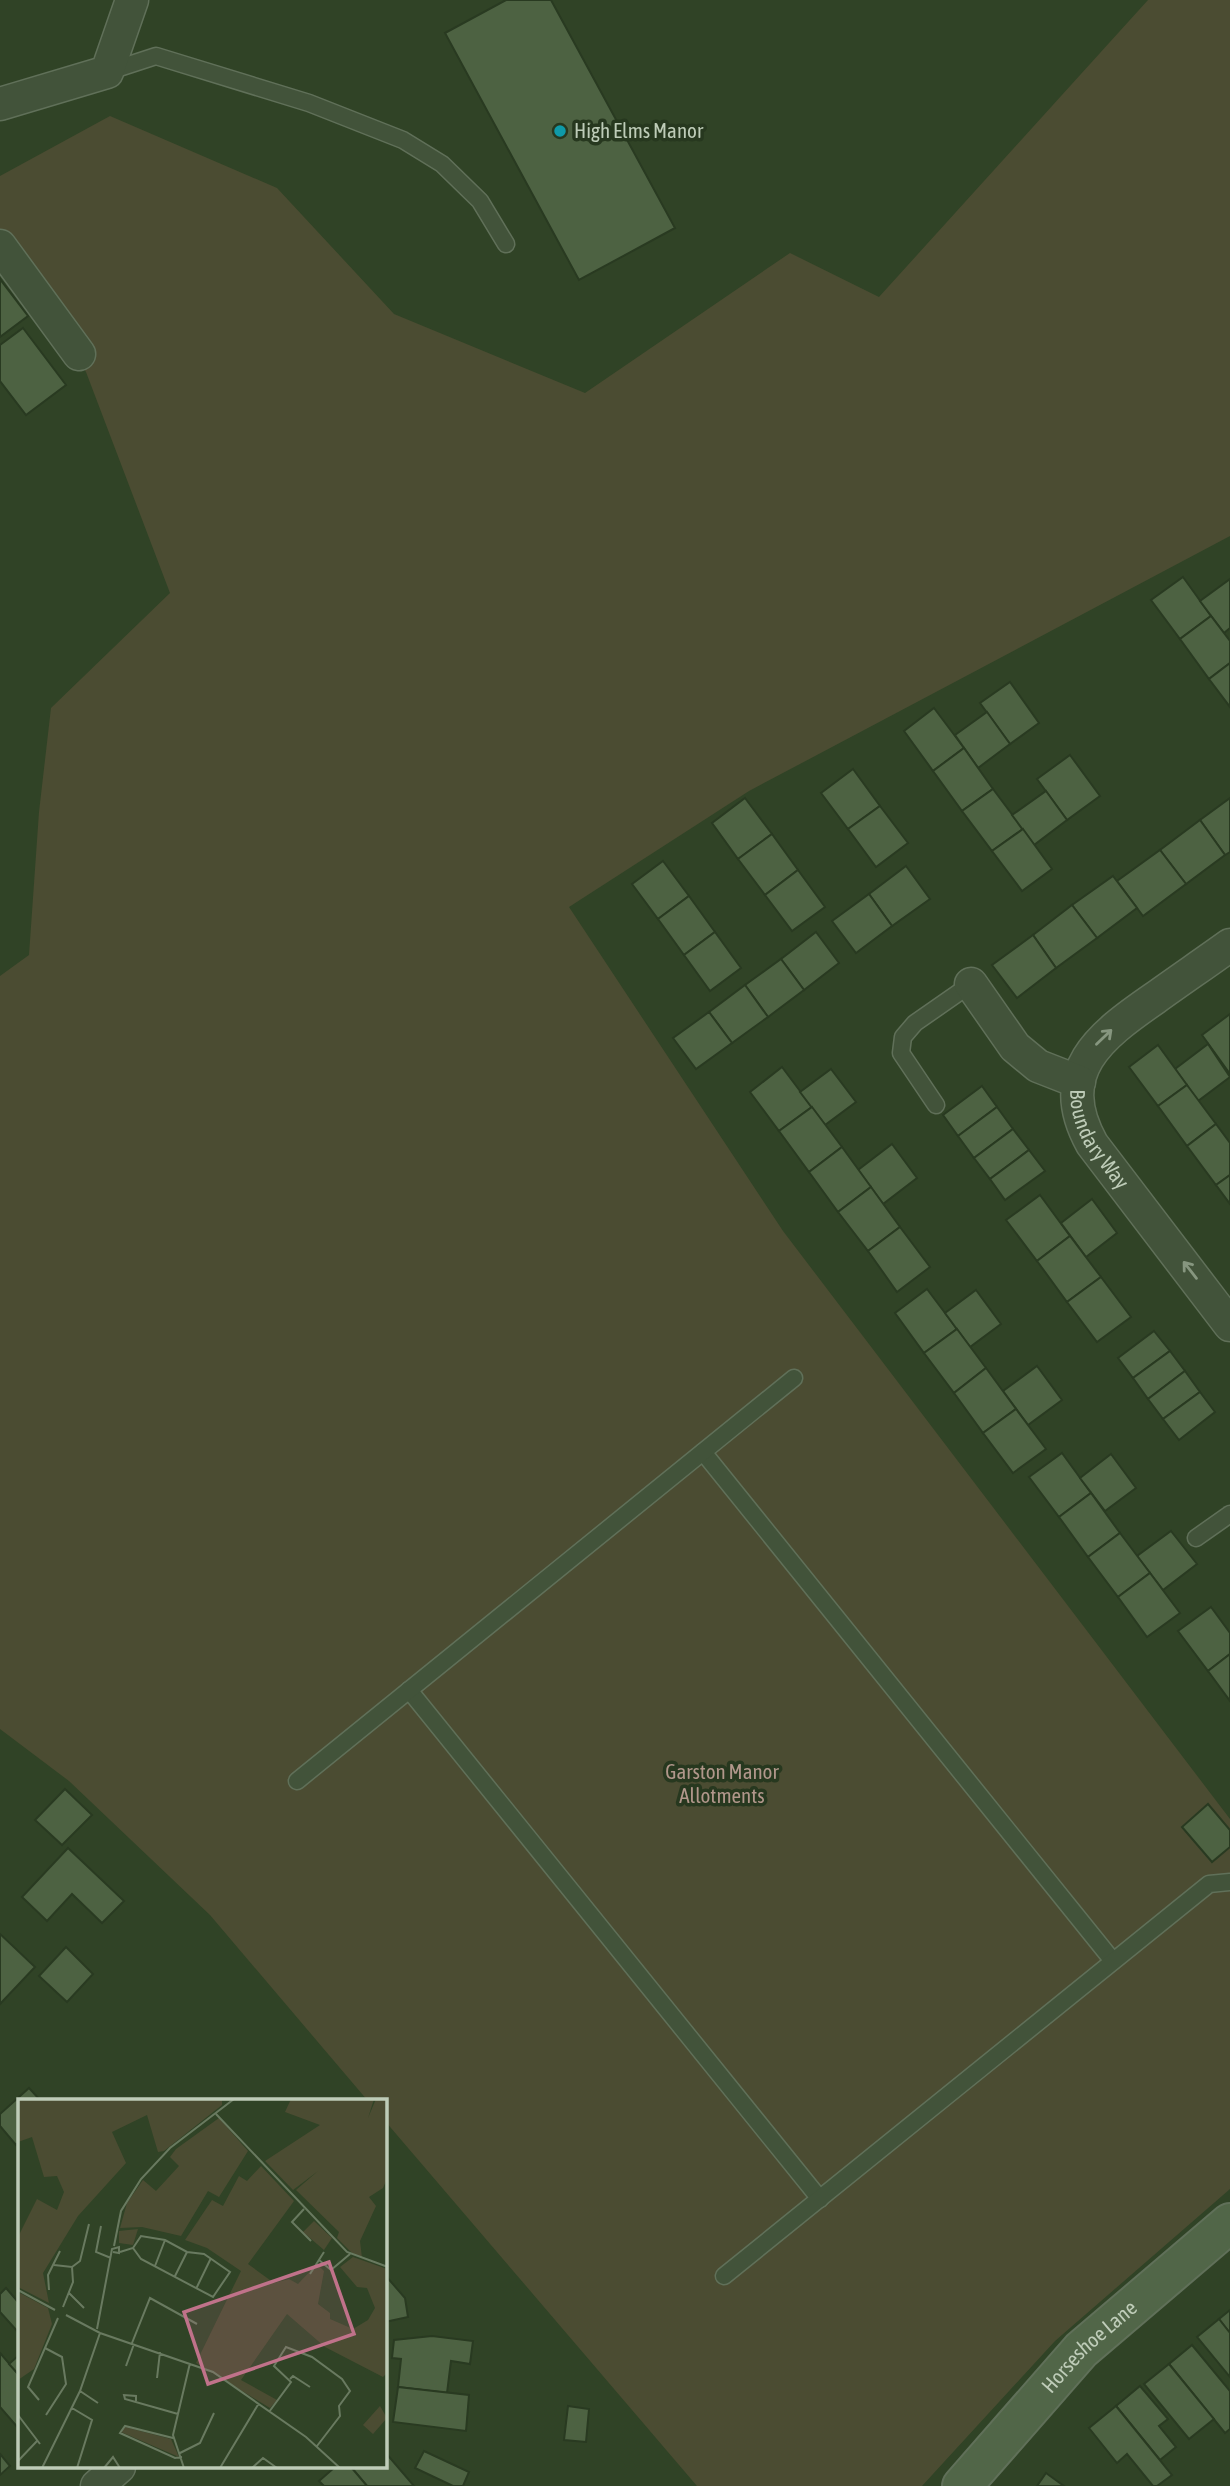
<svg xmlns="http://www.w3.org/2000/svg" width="1230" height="2486" viewBox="0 0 1230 2486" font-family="'Asap Condensed',sans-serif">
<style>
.green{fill:#4b4c32}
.building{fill:#4d6242;stroke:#293a21;stroke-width:2}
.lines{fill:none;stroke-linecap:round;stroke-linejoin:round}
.lane-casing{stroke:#607059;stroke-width:19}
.street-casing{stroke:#607059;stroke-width:35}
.secondary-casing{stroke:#607059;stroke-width:42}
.lane{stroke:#42533a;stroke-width:16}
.street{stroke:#42533a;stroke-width:32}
.secondary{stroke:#516648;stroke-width:38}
.oneway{stroke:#86967f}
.culture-dot{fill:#0f9aa8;stroke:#27381f;stroke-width:2.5}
.labels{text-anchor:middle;stroke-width:7;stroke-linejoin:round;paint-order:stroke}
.poi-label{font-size:21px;fill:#beccb8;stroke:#27381f;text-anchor:start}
.street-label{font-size:21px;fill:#beccb8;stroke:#27381f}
.park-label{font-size:21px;fill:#b1978b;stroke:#27381f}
.inset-road{fill:none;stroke:#697a60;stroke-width:2}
.view{fill:#c0728a;fill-opacity:0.15;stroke:#c0728a;stroke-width:3.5}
.inset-edge{fill:none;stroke:#beccb8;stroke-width:3.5}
</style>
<rect width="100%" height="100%" fill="#304326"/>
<polygon class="green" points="1148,0 1230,0 1230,536 749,791 569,907 783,1231 1230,1819 1230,2189 1055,2341 922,2486 697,2486 385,2121 385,2101 368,2101 210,1915 69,1781 0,1729 0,976 29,955 39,812 51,708 170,593 86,372 0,237 0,176 110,116 277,188 394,314 585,393 790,253 879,297"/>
<g class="building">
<polygon points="506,0 551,0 675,228 579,280 445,33"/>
<polygon points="0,279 28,316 0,337"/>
<polygon points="23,328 66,385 26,415 0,381 0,345"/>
<polygon points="1183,577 1211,616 1180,639 1151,600"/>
<polygon points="1230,579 1230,628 1224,633 1200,601"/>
<polygon points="1211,616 1230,641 1230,663 1209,679 1180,639"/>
<polygon points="1230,663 1230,707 1209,679"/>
<polygon points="1010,682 1039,723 1010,744 980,703"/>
<polygon points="934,708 964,748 933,771 904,731"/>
<polygon points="987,712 1010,744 978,768 955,735"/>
<polygon points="964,748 993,789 962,811 933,771"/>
<polygon points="1070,755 1100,796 1067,820 1037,779"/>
<polygon points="853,769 880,806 848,829 821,793"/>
<polygon points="993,789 1023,829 992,851 962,811"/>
<polygon points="1046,791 1067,820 1034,845 1012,815"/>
<polygon points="745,798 772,834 738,859 712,823"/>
<polygon points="1230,798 1230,852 1225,855 1200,820"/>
<polygon points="880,806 908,843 876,867 848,829"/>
<polygon points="1200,820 1225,855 1186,884 1160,850"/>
<polygon points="1023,829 1052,869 1022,891 992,851"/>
<polygon points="772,834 798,870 765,895 738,859"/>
<polygon points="1160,850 1186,884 1143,916 1117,881"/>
<polygon points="663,861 689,896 658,919 632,884"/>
<polygon points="906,866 930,899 892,926 869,894"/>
<polygon points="798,870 825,907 792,931 765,895"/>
<polygon points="1113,876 1137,908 1097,938 1072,905"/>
<polygon points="869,894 892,926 856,953 832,921"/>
<polygon points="689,896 715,932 684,955 658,919"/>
<polygon points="1072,905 1097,938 1056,968 1033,935"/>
<polygon points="715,932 741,968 710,991 684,955"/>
<polygon points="816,932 839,963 804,990 781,959"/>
<polygon points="1033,935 1056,968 1017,998 992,965"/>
<polygon points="781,959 804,990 768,1017 745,985"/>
<polygon points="745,985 768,1017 732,1043 709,1012"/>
<polygon points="709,1012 732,1043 696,1069 673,1038"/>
<polygon points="1230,1014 1230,1074 1202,1035"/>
<polygon points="1208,1044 1230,1077 1198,1101 1175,1069"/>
<polygon points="1158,1045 1187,1085 1158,1106 1129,1067"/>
<polygon points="782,1067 812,1107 779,1131 750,1092"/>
<polygon points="831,1069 856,1102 825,1125 800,1092"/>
<polygon points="1187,1085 1216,1124 1187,1146 1158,1106"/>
<polygon points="982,1086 997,1107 958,1136 943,1115"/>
<polygon points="812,1107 842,1147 809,1172 779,1131"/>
<polygon points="997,1107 1013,1129 974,1158 958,1136"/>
<polygon points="1216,1124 1230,1143 1230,1175 1216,1185 1187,1146"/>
<polygon points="1013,1129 1029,1150 990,1179 974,1158"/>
<polygon points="892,1144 917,1178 883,1204 858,1170"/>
<polygon points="842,1147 871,1187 838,1212 809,1172"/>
<polygon points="1029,1150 1045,1171 1005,1200 990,1179"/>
<polygon points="1230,1175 1230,1204 1216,1185"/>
<polygon points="871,1187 900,1227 868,1251 838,1212"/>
<polygon points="1040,1195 1070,1236 1037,1261 1006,1220"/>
<polygon points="1092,1199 1117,1233 1086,1257 1061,1223"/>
<polygon points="900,1227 930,1267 897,1292 868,1251"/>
<polygon points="1070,1236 1101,1277 1067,1302 1037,1261"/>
<polygon points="1101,1277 1131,1317 1097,1342 1067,1302"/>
<polygon points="927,1289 957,1329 924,1353 895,1313"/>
<polygon points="976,1290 1001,1324 970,1347 945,1313"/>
<polygon points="957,1329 986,1368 954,1393 924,1353"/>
<polygon points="1154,1331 1170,1351 1133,1378 1118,1358"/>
<polygon points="1170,1351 1185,1371 1148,1399 1133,1378"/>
<polygon points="1037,1366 1062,1400 1028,1425 1003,1391"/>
<polygon points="986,1368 1016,1409 983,1433 954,1393"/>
<polygon points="1185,1371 1200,1392 1163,1419 1148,1399"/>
<polygon points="1200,1392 1215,1412 1179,1440 1163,1419"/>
<polygon points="1016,1409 1046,1449 1013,1473 983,1433"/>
<polygon points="1062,1453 1091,1493 1059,1517 1029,1477"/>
<polygon points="1111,1454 1136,1488 1105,1511 1080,1478"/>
<polygon points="1091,1493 1120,1533 1088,1557 1059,1517"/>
<polygon points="1171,1531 1197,1564 1163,1590 1137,1556"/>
<polygon points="1120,1533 1150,1573 1118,1597 1088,1557"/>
<polygon points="1150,1573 1180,1613 1147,1637 1118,1597"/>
<polygon points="1211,1607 1230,1633 1230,1654 1208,1671 1178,1631"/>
<polygon points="1230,1654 1230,1701 1208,1671"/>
<polygon points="65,1789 92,1815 62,1845 35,1820"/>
<polygon points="1208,1804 1230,1830 1230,1847 1212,1862 1182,1827"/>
<polygon points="68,1848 124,1901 102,1923 72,1894 47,1921 22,1897"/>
<polygon points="0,1934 35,1967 0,2004"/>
<polygon points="66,1947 93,1974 67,2002 39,1976"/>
<polygon points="29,2088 41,2101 19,2101 19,2142 16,2145 0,2126 0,2114"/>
<polygon points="385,2275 405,2298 408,2317 385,2322"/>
<polygon points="6,2288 19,2303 18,2332 0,2312 0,2294"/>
<polygon points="1230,2310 1230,2333 1219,2319"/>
<polygon points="1219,2319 1230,2333 1230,2377 1197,2337"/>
<polygon points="432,2336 473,2341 470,2364 451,2361 447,2393 398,2387 401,2359 392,2358 394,2340"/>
<polygon points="1192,2345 1230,2391 1230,2429 1225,2433 1169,2364"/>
<polygon points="0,2353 19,2375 19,2429 0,2407"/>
<polygon points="19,2355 19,2375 9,2364"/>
<polygon points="1169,2364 1214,2419 1189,2439 1144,2384"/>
<polygon points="1140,2386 1168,2419 1159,2426 1176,2447 1160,2460 1116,2406"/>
<polygon points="398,2387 469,2395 466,2431 393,2422"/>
<polygon points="568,2406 589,2409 586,2442 564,2440"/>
<polygon points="1116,2406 1172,2475 1157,2486 1153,2486 1127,2454 1117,2463 1089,2428"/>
<polygon points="424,2451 469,2472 463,2486 453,2486 415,2468"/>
<polygon points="385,2452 414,2486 367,2486 351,2467 385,2467"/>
<polygon points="0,2454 10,2466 0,2475"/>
<polygon points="335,2467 351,2467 367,2486 324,2486 319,2481"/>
<polygon points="1046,2473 1064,2486 1037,2486"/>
</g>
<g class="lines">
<g class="lane-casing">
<g id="lane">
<polyline points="107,72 156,56 309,103 403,140 442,164 480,201 506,244"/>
<polyline points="936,1105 901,1053 903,1037 915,1023 971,984"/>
<polyline points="703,1452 1113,1961"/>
<polyline points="1196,1538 1230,1514"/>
<polyline points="409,1690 820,2199"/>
<polyline points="297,1781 794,1378"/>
<polyline points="724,2276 1209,1884 1230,1882"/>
</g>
</g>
<g class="street-casing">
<g id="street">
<polyline points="0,104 107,72 132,0"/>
<polyline points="0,246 79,354"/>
<path id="s1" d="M 1230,945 C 1205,963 1180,980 1155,998 C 1100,1036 1052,1072 1092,1144 L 1230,1325"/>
<polyline points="971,984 1015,1047 1038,1066 1079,1082"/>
<polyline points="97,2486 119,2467"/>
</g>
</g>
<g class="secondary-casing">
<g id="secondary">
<path id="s2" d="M 962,2486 L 1081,2350 L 1230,2223"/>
</g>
</g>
<use href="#lane" class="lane"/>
<use href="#street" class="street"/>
<use href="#secondary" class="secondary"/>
</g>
<defs><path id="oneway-shaft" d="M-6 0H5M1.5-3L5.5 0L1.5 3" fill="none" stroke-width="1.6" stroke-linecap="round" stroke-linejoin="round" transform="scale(1.75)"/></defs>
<g class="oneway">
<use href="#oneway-shaft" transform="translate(1104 1037) rotate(-44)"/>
<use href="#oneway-shaft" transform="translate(1190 1270) rotate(-128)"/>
</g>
<circle class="culture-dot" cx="560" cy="131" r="7"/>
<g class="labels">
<g class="poi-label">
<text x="574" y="138">High Elms Manor</text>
</g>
<g class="street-label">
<text dy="7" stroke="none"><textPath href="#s1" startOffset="271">Boundary Way</textPath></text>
<text dy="7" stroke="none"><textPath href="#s2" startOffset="189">Horseshoe Lane</textPath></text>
</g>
<g class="park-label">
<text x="722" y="1779">Garston Manor<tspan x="722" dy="24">Allotments</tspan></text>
</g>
</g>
<g transform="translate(18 2099)">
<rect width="369" height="369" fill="#304326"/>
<path d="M 0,0 L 204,0 L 204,6 L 146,52 L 140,53 L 129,16 L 94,33 L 108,64 L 60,117 L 25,174 L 31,204 L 0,188 L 0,138 L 19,100 L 39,111 L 46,93 L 39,77 L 26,78 L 14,38 L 0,43 ZM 273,0 L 356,0 L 350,19 L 358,0 L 369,0 L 369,80 L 365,89 L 351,98 L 358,107 L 342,142 L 344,159 L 334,154 L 319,139 L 321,133 L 278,91 L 300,72 L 275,91 L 247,62 L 302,26 L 267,13 ZM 201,19 L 230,52 L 201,98 L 190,92 L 163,137 L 124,128 L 102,129 L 109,104 L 125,81 L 138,92 L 161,67 L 152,58 L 158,50 ZM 243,67 L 276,102 L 230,165 L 256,184 L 271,180 L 280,185 L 299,165 L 306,172 L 300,205 L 312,214 L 312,220 L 335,230 L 350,221 L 357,209 L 349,189 L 339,188 L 322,168 L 335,158 L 369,170 L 369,274 L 365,278 L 307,248 L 269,215 L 223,281 L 259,301 L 252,309 L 178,264 L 223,172 L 189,149 L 167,141 L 194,101 L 205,107 L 221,77 L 229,82 ZM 296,122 L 314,139 L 306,151 L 285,133 ZM 120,130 L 115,146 L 101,144 L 101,132 ZM 2,194 L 30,209 L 34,225 L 16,270 L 0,281 ZM 362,307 L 369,319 L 355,335 L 345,326 ZM 107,328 L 153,340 L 161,358 L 103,333 Z" fill="#4b4c32"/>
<path class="inset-road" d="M 198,15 L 329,153 L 370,168M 286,110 L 274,123 L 293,142M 83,127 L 78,153 L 93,159M 96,147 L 103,112 L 123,80 L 152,49 L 216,0M 102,153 L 115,149 L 123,137 L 147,141 L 169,153 L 186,155 L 212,173 L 195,198 L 123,160 L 115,149M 301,161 L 313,171 L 332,155M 36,166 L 54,168 L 62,162 L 71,125M 137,167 L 147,141M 292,175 L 306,153M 157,177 L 169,153M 178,190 L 193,159M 0,191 L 37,211M 31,191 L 30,176 L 42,152M 51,194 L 66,209M 45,208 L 55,183 L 54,168M 48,216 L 82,234 L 195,273 L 288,338 L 322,369M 79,230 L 94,150 L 101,148 L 101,154 L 95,153M 114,244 L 132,199 L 179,225M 27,249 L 44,258 L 48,285 L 28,316M 108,267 L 116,245M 139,279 L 142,253M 272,280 L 275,277 L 292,288M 62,292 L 80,304M 21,301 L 10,288 L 40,219M 118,302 L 118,297 L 106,296 L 107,300 L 160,315M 54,309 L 74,321 L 59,369M 251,313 L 273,283 L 256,267 L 268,248 L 294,258 L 324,280 L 332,292 L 321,307 L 322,317 L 299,347M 0,316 L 22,345M 155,339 L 107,327 L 102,334 L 157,359 L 164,358M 162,354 L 182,344 L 196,314M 0,362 L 19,342M 24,369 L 62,292 L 82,234M 86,369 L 95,358 L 102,369M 166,369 L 155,336 L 172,264M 202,369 L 241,304M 234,369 L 245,359 L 259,369"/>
<path class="view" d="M 311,163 L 336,235 L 190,285 L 166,213 Z"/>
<rect width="369" height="369" class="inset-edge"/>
</g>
</svg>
